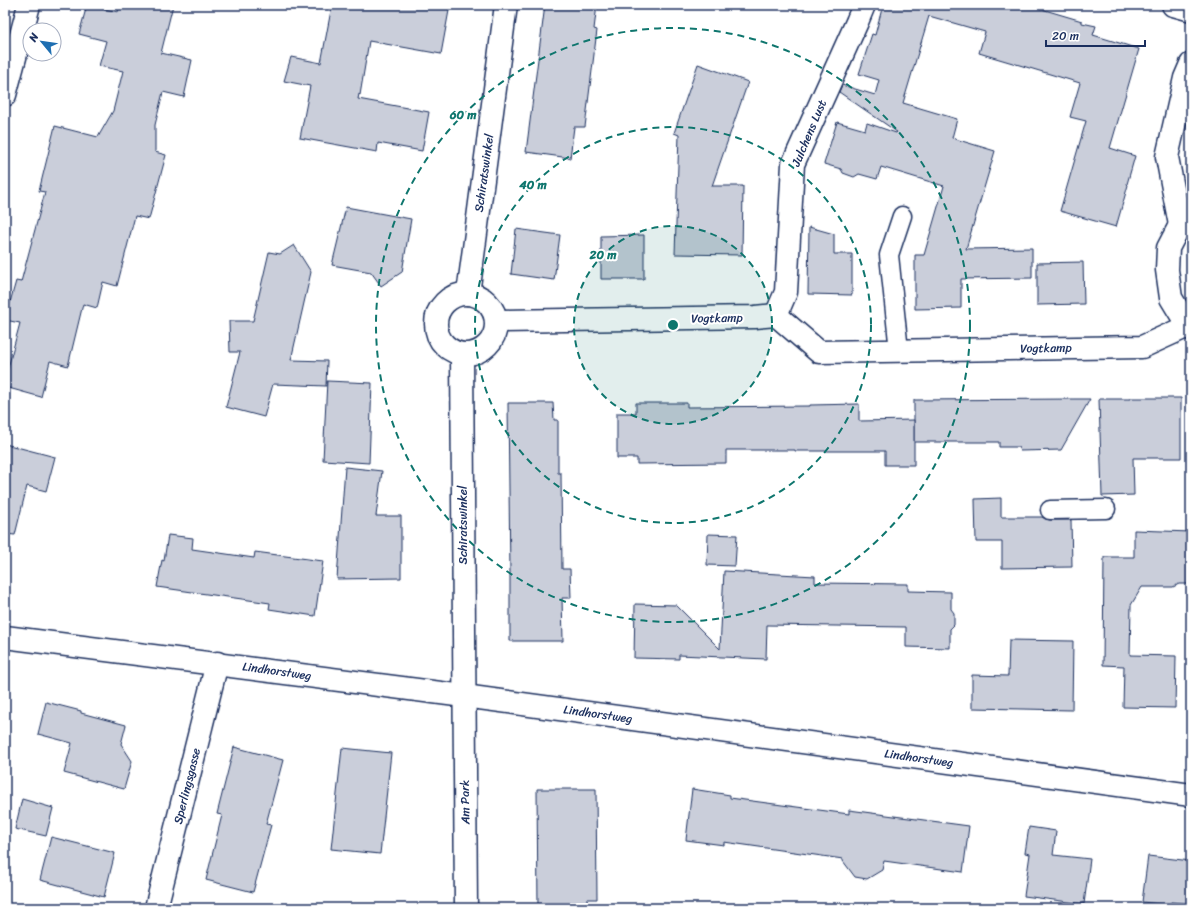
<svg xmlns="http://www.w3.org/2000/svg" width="1196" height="913" viewBox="0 0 1196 913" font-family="Sriracha,sans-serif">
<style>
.building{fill:#caceda;stroke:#1b2f5e}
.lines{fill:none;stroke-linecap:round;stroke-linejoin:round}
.lane-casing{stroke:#1b2f5e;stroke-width:21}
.street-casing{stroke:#1b2f5e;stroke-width:25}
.lane{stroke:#fff;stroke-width:18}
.street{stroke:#fff;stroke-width:22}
.ring{fill:none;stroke:#0f766e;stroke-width:2;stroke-dasharray:7 5}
.labels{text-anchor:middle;stroke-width:4;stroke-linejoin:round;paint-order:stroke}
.street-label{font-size:12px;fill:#1b2f5e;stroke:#fff}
.centre{fill:#0f766e;stroke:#fff;stroke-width:2}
.ring-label{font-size:12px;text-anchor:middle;font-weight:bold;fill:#0f766e;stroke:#fff;stroke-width:4;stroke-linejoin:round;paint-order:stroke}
</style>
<rect width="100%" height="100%" fill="#fff"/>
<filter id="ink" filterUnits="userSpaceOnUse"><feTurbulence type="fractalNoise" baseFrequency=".025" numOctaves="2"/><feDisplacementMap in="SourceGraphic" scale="8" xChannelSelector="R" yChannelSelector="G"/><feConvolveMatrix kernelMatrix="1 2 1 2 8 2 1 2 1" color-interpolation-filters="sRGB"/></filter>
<g filter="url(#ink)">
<g class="building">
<polygon points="87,5 118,12 119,5 173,5 161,53 192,60 184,97 163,92 155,125 155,152 166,155 149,219 135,216 117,286 103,282 97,308 83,304 68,366 50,361 41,397 5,387 5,379 20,323 5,320 16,281 21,282 45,192 39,191 55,126 98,137 113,111 123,71 99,66 106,41 79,34"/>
<polygon points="332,5 450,5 441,54 369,41 360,95 359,94 358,99 429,112 422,151 378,143 377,152 300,138 310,86 284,81 291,57 321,63"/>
<polygon points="545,5 597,5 594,29 597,30 585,127 574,127 570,158 526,152"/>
<polygon points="883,5 1028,5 1082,21 1082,23 1096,26 1093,35 1139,49 1110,148 1135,156 1127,184 1128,185 1116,227 1060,211 1086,121 1070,117 1080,83 979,53 985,32 929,16 903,103 957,119 952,138 995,151 966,249 1032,248 1032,278 961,279 961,308 915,309 915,255 924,255 944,186 881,167 877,179 859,174 854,177 843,173 841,169 824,164 837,122 865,130 867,123 896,133 897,132 839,92 842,85 875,95 879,80 859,74 872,34 875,35"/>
<polygon points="698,64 748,82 712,186 743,186 742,255 675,254 679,135 674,133"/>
<polygon points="346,207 411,219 402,272 381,286 371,272 332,265"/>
<polygon points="809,227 834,234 834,254 852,254 852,295 808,294"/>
<polygon points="516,229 560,235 554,280 511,274"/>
<polygon points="644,235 644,279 601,279 601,236"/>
<polygon points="294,245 311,272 291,360 327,361 326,386 273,384 264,417 226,407 240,352 230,352 229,321 253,321 269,252 280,254"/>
<polygon points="1083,262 1084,304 1037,305 1037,263"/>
<polygon points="327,381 372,383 369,463 323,460"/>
<polygon points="1131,398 1181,398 1181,458 1133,458 1134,495 1102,496 1099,399 1131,399"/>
<polygon points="1075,399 1090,399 1061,450 1020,451 1018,447 999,447 999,442 914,442 914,400"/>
<polygon points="508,403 553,403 554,420 558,420 558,473 561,473 562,569 570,569 571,598 562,598 563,641 510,641 510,573"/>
<polygon points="636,403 687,403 687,407 810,406 810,405 859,404 859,421 914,420 914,465 885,465 885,451 795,451 795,450 726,450 726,463 637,464 637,458 617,458 617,413 636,413"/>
<polygon points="5,444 55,457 46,491 27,486 15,535 5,534"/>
<polygon points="345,467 382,471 376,516 401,516 401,578 337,579"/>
<polygon points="1001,498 1001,517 1042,517 1045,519 1050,520 1071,520 1072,567 1002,568 1002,542 976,542 975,499"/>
<polygon points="1134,530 1191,532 1191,584 1179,584 1173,587 1142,587 1131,605 1130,655 1176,656 1175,708 1123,707 1124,666 1103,665 1104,557 1134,557"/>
<polygon points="708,534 737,535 735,566 707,565"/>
<polygon points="168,535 193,538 192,549 254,558 255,552 323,561 315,616 269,609 270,603 157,587 162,560 164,561"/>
<polygon points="724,571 815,576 815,583 908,584 908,591 951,592 951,609 954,613 954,625 950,629 950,648 906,647 906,627 767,625 766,659 679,655 679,659 634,658 635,604 676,605 720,649"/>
<polygon points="1009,640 1073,641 1072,710 972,708 972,675 1008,676"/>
<polygon points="46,702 81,711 81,713 126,725 121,744 132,761 124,789 64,773 72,743 38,734"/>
<polygon points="234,747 283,760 266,824 271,825 253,892 206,880 222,815 217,814"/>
<polygon points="342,748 391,753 380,854 331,849"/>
<polygon points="537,789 596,789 597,899 587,899 587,908 538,908"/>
<polygon points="692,789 730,795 730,798 819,810 849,814 849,810 969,826 963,872 884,861 882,870 867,879 855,877 843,861 843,859 724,842 724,845 686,840"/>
<polygon points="22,799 53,808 46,836 15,829"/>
<polygon points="1029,827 1056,831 1053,855 1090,859 1084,904 1024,896 1030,854 1025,853"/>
<polygon points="51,837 115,853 104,897 40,880"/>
<polygon points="1148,856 1191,861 1191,904 1171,902 1169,905 1142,902"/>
</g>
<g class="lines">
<g class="lane-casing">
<g id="lane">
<polyline points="899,351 889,255 902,216"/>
<polyline points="1050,510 1106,509"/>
</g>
</g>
<g class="street-casing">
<g id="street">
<polyline points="1173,5 1191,10"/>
<polyline points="1191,64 1185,78 1167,157 1180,225 1191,224"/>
<polyline points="5,95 29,5"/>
<polyline points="1180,225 1168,248 1167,270 1171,298 1188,326 1191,329"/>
<circle cx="466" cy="324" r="30"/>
<polyline points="468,294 506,5"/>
<polyline points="776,315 786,292 793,164 857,22 864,5"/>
<polyline points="497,321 755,317 776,315 819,352 1142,347 1188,326"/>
<polyline points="462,355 466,908"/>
<polyline points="5,637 464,696 1191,795"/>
<polyline points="156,908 217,663"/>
</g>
</g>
<use href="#lane" class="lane"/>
<use href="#street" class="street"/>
</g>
</g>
<circle cx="673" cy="325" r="99" fill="#0f766e" fill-opacity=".12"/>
<g class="ring">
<circle cx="673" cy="325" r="99"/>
<circle cx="673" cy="325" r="198"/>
<circle cx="673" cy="325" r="297"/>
</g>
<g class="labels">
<g class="street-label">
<text transform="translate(809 133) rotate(-67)" y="4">Julchens Lust</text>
<text transform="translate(484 173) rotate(-82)" y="4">Schiratswinkel</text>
<text transform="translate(717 318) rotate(-1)" y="4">Vogtkamp</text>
<text transform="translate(1046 348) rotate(-1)" y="4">Vogtkamp</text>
<text transform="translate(463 525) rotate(-90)" y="4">Schiratswinkel</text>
<text transform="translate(277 671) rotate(8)" y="4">Lindhorstweg</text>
<text transform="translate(598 714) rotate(8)" y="4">Lindhorstweg</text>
<text transform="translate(919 758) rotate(8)" y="4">Lindhorstweg</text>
<text transform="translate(187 786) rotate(-76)" y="4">Sperlingsgasse</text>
<text transform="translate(465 802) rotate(-91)" y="4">Am Park</text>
</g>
</g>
<circle cx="673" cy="325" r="6" class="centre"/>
<g class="ring-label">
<text x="463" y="119">60 m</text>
<text x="533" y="189">40 m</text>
<text x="603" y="259">20 m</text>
</g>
<rect width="1196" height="913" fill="none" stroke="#fff" stroke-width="20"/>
<rect x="10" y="10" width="1176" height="893" fill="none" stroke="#1b2f5e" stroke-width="1.5" filter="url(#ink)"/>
<g transform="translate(42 42) rotate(299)"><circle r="19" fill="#ffffff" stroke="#a4acbf"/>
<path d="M0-3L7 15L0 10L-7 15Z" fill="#1f6fb2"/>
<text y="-6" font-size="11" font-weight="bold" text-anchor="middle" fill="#1b2f5e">N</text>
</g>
<path d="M1046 40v6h99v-6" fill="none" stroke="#1b2f5e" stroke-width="2"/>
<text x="1052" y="40" font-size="12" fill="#1b2f5e" stroke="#ffffff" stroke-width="3" paint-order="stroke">20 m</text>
</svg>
